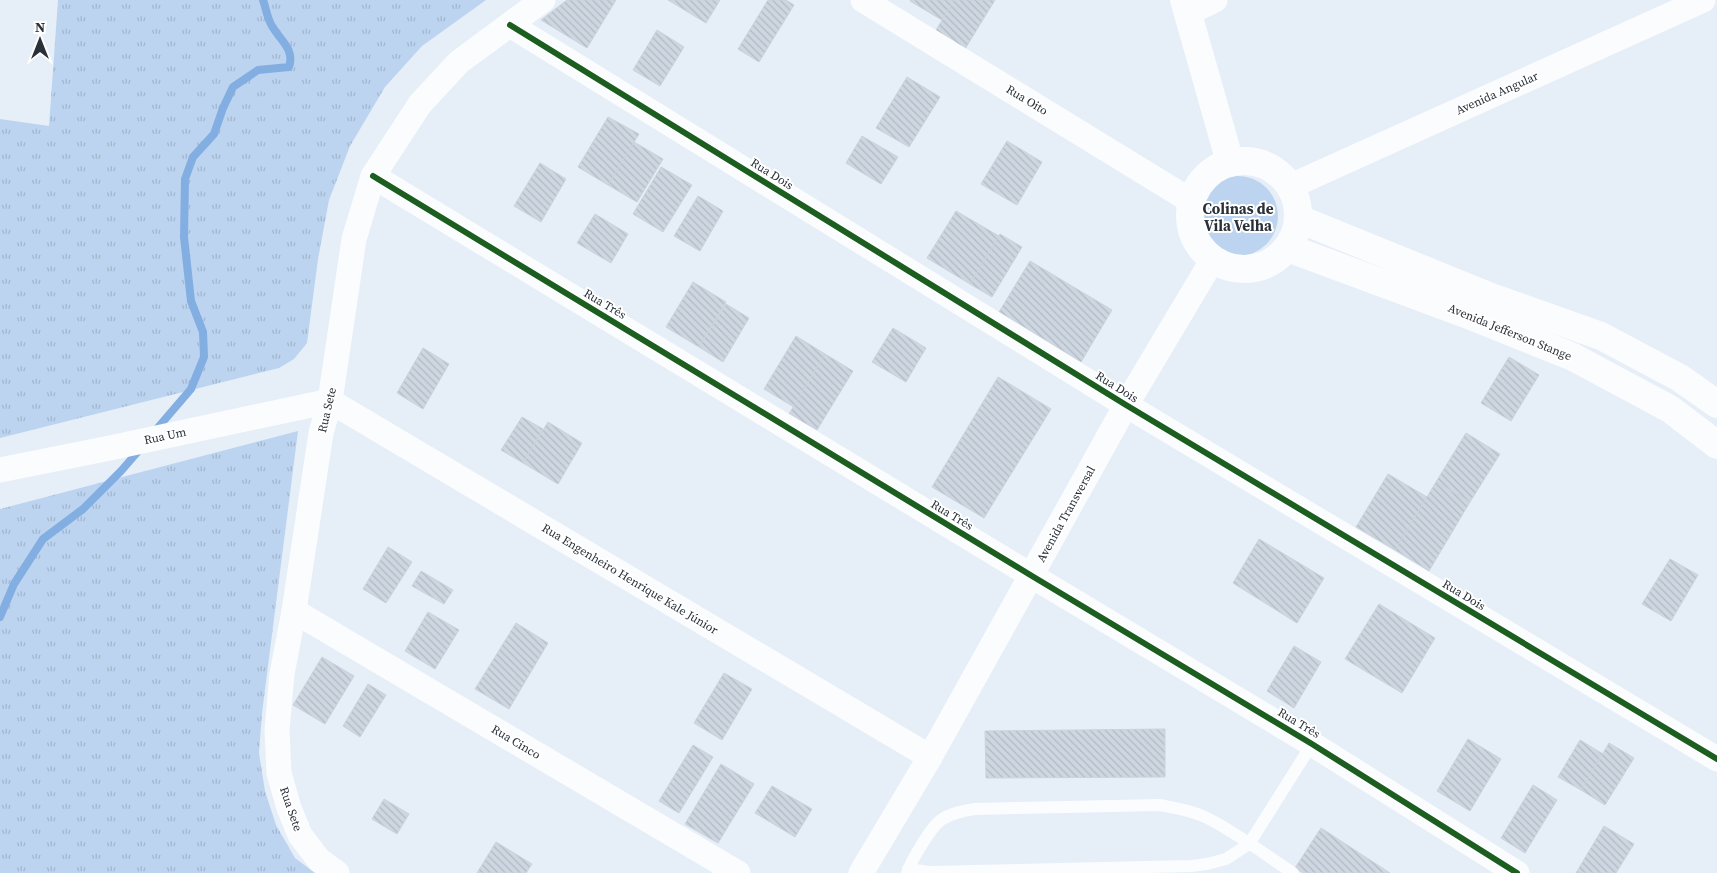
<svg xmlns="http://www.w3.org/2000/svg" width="1717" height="873" viewBox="0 0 1717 873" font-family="'Source Serif 4',serif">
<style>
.grass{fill:url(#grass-tufts)}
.green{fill:#bcd4ef}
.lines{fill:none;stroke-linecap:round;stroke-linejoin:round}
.stream{stroke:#83aee1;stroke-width:8}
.building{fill:url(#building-back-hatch);stroke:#ccd2db}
.lane{stroke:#fbfcfe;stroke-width:12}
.street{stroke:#fbfcfe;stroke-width:25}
.secondary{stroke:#fbfcfe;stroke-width:28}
.cycleway-casing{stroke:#fff;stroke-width:9}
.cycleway{stroke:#1b5e20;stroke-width:6}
.labels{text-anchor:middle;stroke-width:4;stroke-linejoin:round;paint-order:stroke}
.street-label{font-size:12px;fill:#293038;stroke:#fff}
.quarter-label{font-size:15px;font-weight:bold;fill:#293038;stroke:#fff}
</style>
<defs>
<pattern id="grass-tufts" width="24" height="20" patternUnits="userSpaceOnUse" patternTransform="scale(1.25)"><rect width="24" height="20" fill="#bcd4ef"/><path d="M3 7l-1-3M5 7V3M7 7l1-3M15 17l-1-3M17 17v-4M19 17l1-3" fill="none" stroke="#a2b6ce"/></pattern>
<pattern id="building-back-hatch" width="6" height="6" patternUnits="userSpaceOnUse" patternTransform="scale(1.25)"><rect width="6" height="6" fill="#ced7e1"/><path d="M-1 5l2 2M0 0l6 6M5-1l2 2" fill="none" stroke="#b1b9c2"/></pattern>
</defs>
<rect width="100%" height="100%" fill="#e6eef8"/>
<g class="grass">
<polygon points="58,0 486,0 422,46 385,87 350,146 329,200 318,259 307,343 294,359 279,368 0,438 0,119 49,126"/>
<polygon points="298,431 262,713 259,753 265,791 276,825 295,858 315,873 0,873 0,509"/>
</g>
<circle class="green" cx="1238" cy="216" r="40"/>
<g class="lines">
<g class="stream">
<path d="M 155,431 L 191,389 L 204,357 L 203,332 L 191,301 L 184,237 L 185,179 L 193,157 L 214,134 L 223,108 L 233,87 L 258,70 L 289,67 C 295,49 280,40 272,26 C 267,18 266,8 263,0"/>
<polyline points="0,617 14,584 43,539 83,509 121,471 141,448"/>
</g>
</g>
<g class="building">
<polygon points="567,0 616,0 587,48 541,20"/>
<polygon points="668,0 720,0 706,23"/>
<polygon points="768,0 786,0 794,5 759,62 738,49"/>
<polygon points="911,0 954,0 942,20 910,1"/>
<polygon points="954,0 995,0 965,49 935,32"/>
<polygon points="657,30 684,47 660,86 633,70"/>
<polygon points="907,77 940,97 909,147 876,128"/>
<polygon points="608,117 639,134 608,185 578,167"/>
<polygon points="862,136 898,157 881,184 846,163"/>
<polygon points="1007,141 1042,162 1017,205 981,184"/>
<polygon points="634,142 663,159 637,202 608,185"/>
<polygon points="540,163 566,179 541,222 514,206"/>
<polygon points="661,167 692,185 663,232 633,214"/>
<polygon points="698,196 723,211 700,251 674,236"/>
<polygon points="956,211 999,236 970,284 927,258"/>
<polygon points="595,214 628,234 611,263 577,243"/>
<polygon points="1000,234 1022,247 992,297 970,284"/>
<polygon points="1030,261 1112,310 1081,362 999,312"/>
<polygon points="693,282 726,302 699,347 666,327"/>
<polygon points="726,304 749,318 723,362 699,347"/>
<polygon points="893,328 926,348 906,382 872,362"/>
<polygon points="796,336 825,354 794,407 764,389"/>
<polygon points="423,348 449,364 423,409 397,393"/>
<polygon points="825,354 853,371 817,430 789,414"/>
<polygon points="1509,357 1539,375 1511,421 1481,403"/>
<polygon points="998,377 1051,409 984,518 932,487"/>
<polygon points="522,417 543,429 523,463 501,450"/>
<polygon points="548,422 582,443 558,484 523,463"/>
<polygon points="1466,433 1500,454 1470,502 1436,482"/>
<polygon points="1388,474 1427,497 1395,550 1356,527"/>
<polygon points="1436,482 1470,502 1429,571 1395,550"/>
<polygon points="1259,539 1324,578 1297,623 1233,583"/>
<polygon points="388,547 412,562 386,603 363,589"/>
<polygon points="1670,559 1698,575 1671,621 1642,604"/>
<polygon points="421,571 453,590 444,604 412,586"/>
<polygon points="1379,604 1435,638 1402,693 1345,659"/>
<polygon points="428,612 459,630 435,669 405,651"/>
<polygon points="516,623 548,643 509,709 475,689"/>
<polygon points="1294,646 1321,662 1294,708 1267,691"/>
<polygon points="322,657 354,676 325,724 293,705"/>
<polygon points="724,673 752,689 722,740 694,723"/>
<polygon points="368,684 386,695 360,737 343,726"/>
<polygon points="1165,729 1165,777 986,778 985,731"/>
<polygon points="1468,739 1501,759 1470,811 1437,791"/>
<polygon points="1580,740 1603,754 1581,790 1558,777"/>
<polygon points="1609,743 1634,758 1605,805 1581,790"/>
<polygon points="693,745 713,757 679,813 659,801"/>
<polygon points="721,764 754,784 718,843 685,824"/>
<polygon points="1533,785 1557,800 1525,853 1501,838"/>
<polygon points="772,786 812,809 795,837 755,813"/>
<polygon points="384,799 409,814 397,834 372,819"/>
<polygon points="1604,826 1634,844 1616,873 1576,873"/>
<polygon points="1321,828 1390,873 1303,873 1295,868"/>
<polygon points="496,842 532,864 526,873 477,873"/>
</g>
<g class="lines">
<g class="lane">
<polyline points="908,869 929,872 1191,866 1207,864 1226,859 1249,844 1312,744"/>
<path d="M 907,873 C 911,861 931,827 941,820 C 951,813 963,811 975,809 L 1160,805 C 1175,808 1191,810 1205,817 C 1236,832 1264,854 1293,873"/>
</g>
<g class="street">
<polyline points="863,0 1191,201"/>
<polyline points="1188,13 1215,0"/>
<polyline points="510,25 1126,405 1717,759"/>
<polyline points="373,176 1032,576 1312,744 1517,873"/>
<polyline points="1291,186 1703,0"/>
<polyline points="0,470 105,449 330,401 930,757"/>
<polyline points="294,611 738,873"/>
<polyline points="337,873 319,860 300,835 289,808 279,773 277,730 282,674 294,611 321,433 330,401 354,239 373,176 420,104 459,62 543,0"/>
<polyline points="861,873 930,757 1126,405 1213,259"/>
</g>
<g class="secondary">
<polyline points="1184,0 1230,162"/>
<circle cx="1244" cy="215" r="54"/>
<polyline points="1299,219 1491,297 1601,336 1680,378 1717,404"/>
<polyline points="1288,248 1466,314 1573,357 1670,409 1717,445"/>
</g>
<g class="cycleway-casing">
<g id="cycleway">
<polyline points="510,25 1126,405 1717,759"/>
<polyline points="373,176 1032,576 1312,744 1517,873"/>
</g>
</g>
<use href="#cycleway" class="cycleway"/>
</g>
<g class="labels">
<g class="street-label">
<text transform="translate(1497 93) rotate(-24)" y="4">Avenida Angular</text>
<text transform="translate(1027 100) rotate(31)" y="4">Rua Oito</text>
<text transform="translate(772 174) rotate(32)" y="4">Rua Dois</text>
<text transform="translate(605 304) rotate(31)" y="4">Rua Três</text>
<text transform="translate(1510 332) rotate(22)" y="4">Avenida Jefferson Stange</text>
<text transform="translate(1117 387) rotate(32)" y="4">Rua Dois</text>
<text transform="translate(327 410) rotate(-77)" y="4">Rua Sete</text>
<text transform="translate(165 436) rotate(-12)" y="4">Rua Um</text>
<text transform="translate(1066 514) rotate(-61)" y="4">Avenida Transversal</text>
<text transform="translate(952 515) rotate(31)" y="4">Rua Três</text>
<text transform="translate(630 579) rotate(31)" y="4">Rua Engenheiro Henrique Kale Júnior</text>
<text transform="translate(1464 595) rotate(31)" y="4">Rua Dois</text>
<text transform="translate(1299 723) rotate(31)" y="4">Rua Três</text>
<text transform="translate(516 742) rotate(31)" y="4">Rua Cinco</text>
<text transform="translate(291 809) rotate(71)" y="4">Rua Sete</text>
</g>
<g class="quarter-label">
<text x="1238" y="214">Colinas de<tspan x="1238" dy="17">Vila Velha</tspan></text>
</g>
</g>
<g transform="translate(40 40)" stroke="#ffffff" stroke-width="4" paint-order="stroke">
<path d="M0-4L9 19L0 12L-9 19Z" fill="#293038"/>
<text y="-8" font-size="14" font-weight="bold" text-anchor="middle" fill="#293038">N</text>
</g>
</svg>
